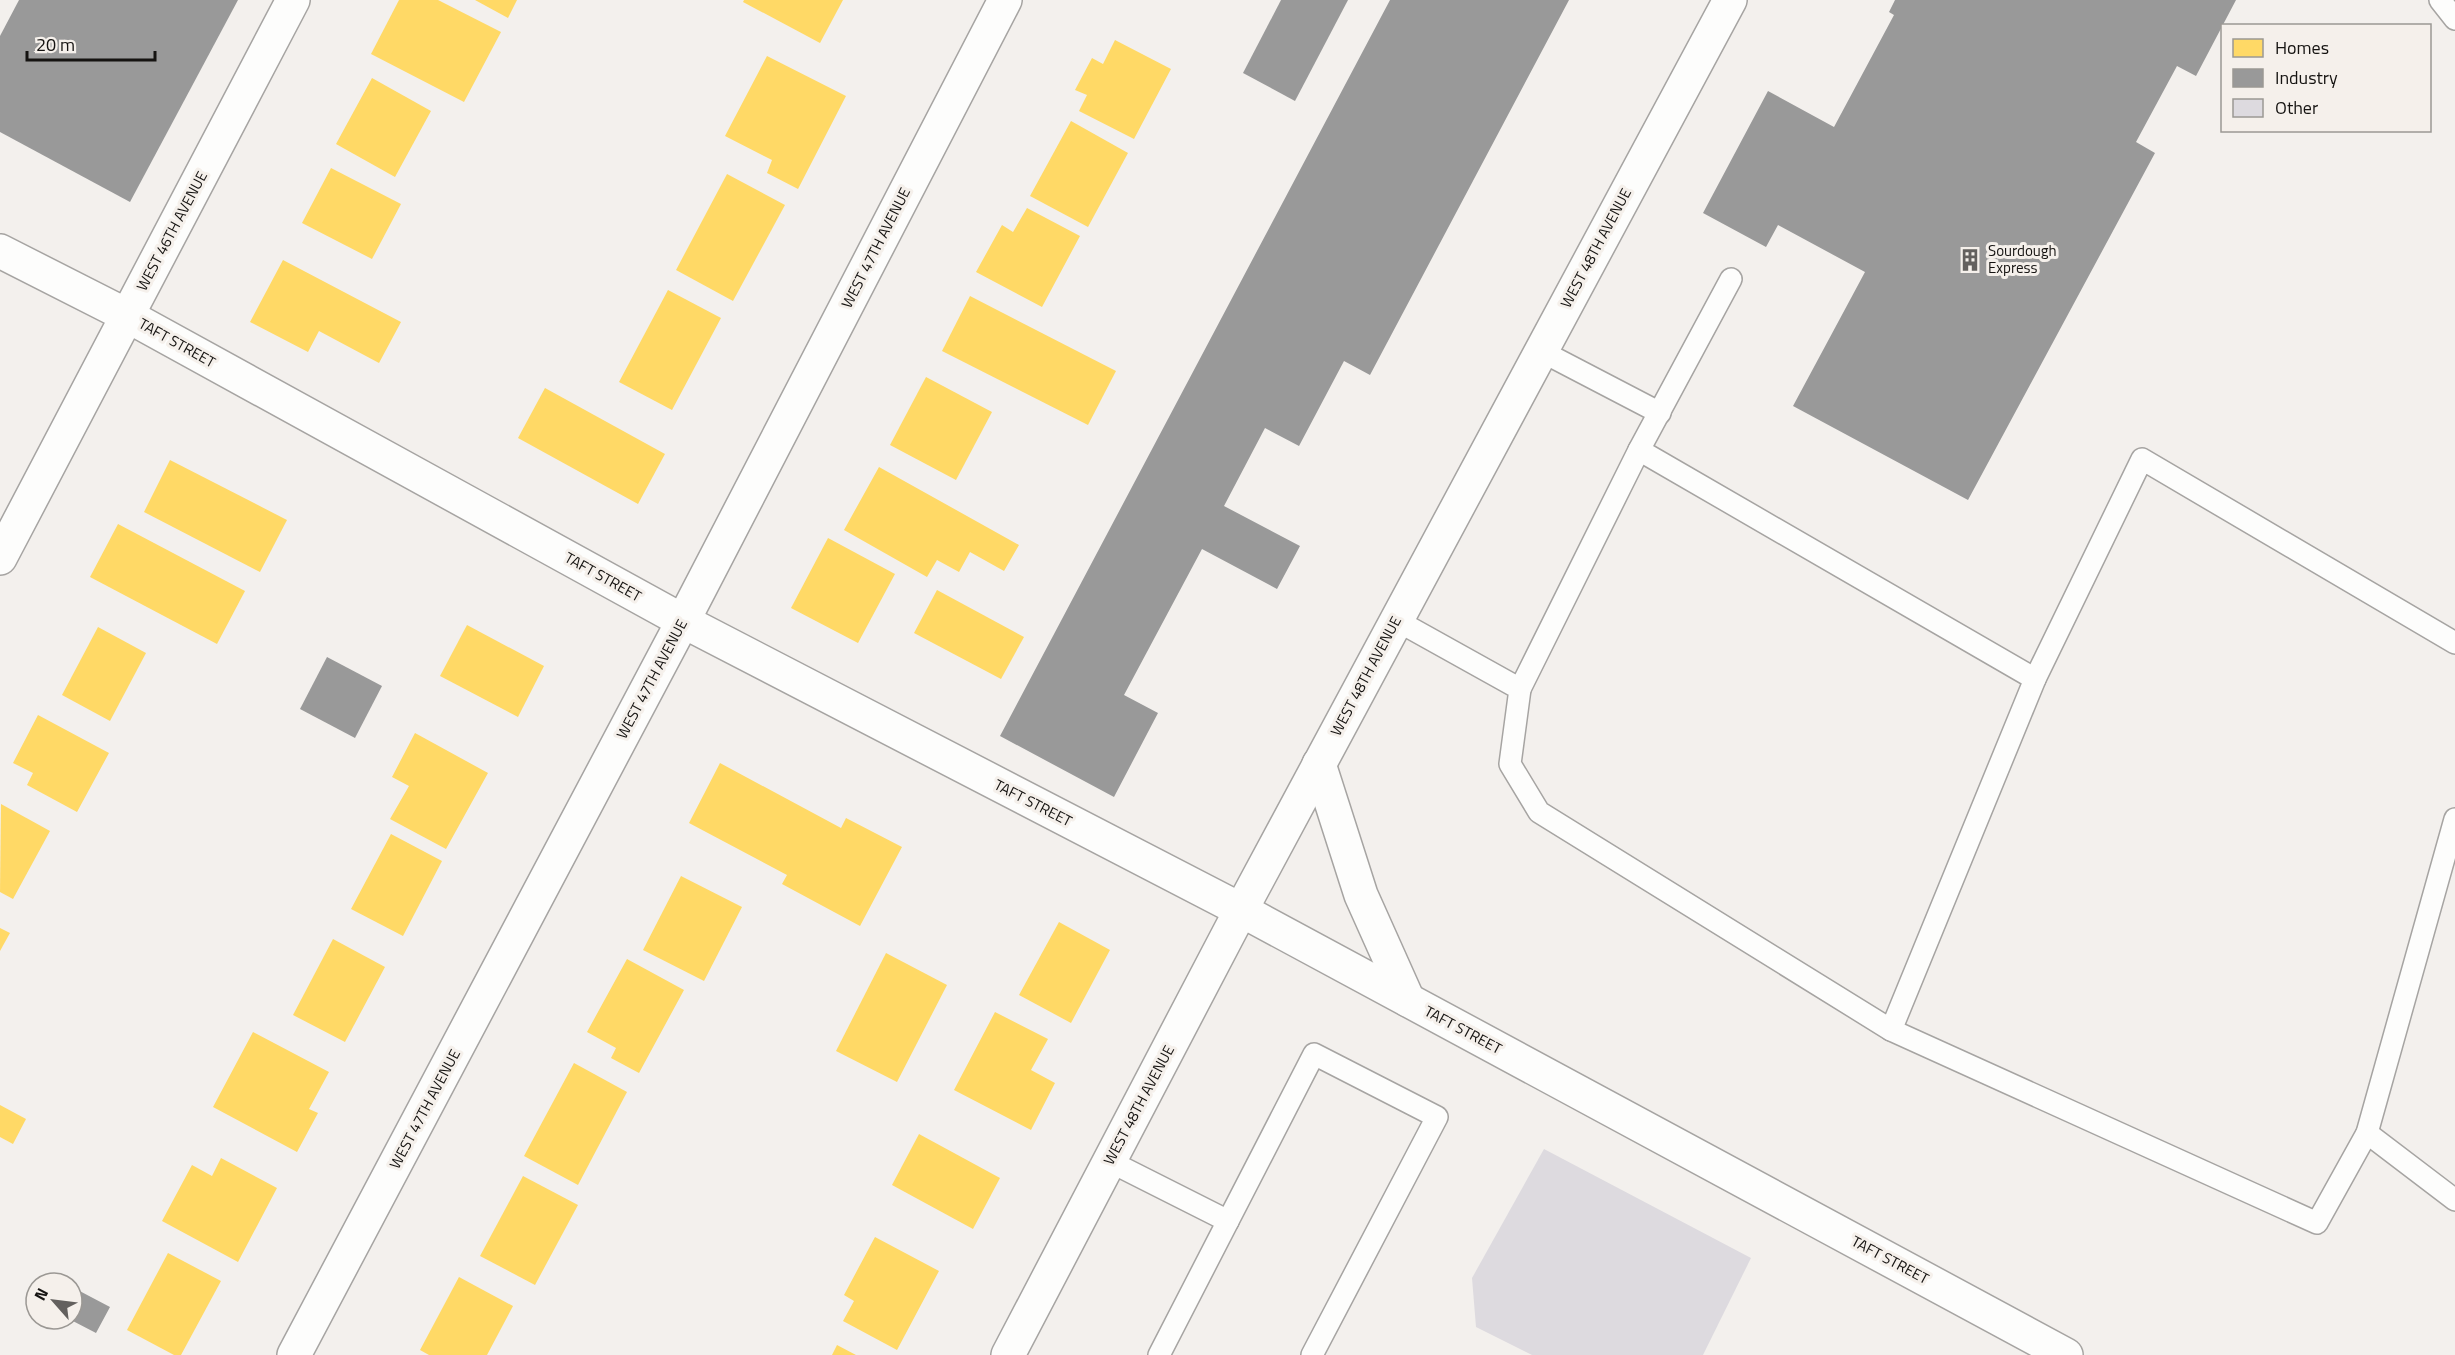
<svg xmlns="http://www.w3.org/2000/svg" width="2455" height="1355" viewBox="0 0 2455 1355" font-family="'Titillium Web',sans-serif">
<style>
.homes{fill:#ffd966}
.industry{fill:#999}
.building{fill:#dddadf}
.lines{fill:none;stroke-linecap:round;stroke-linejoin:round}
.lane-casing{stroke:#a6a4a2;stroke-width:24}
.street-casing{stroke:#a6a4a2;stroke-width:36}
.lane{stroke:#fdfdfc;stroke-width:21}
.street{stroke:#fdfdfc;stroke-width:33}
.labels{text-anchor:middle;stroke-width:6;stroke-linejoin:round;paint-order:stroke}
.street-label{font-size:15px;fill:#151311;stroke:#f5f0eb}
.poi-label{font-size:15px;fill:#151311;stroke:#f5f0eb;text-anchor:start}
</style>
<rect width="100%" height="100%" fill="#f3f0ed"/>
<g class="homes">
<polygon points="399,0 438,0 501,32 464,102 371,54"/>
<polygon points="475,0 517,0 508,18"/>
<polygon points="744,0 843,0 820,43 743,2"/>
<polygon points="1115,40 1171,69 1134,139 1079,111 1087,95 1075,90 1092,58 1103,64"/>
<polygon points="767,56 846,96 798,189 767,173 772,160 725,136"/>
<polygon points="372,78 431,111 395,177 336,144"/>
<polygon points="1071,121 1128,153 1088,227 1030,196"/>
<polygon points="331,168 401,204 372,259 302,223"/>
<polygon points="727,174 785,205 733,301 676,270"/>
<polygon points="1027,208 1080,236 1042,307 976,272 1002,225 1013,232"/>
<polygon points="283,260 401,322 379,363 319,331 308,352 250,322"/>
<polygon points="668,290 721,318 672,410 619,382"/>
<polygon points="970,296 1116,371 1088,425 942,351"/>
<polygon points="926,377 992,412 956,480 890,445"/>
<polygon points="545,388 665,454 638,504 518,438"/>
<polygon points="170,460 287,520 260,572 144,512"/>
<polygon points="879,467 1019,545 1004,571 970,552 959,572 937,560 927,577 844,530"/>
<polygon points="118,524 245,591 217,644 90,577"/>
<polygon points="828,538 895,574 858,643 791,608"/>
<polygon points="937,590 1024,637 1001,679 914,633"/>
<polygon points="467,625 544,666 518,717 440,676"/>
<polygon points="98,627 146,653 110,721 62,695"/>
<polygon points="38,715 109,753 77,812 27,785 33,773 13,763"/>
<polygon points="415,733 488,773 446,849 390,819 409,786 392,777"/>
<polygon points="720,763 841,828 846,818 902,847 860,926 782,884 787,875 689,823"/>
<polygon points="1,804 50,831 13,899 0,892"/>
<polygon points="391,834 442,861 403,936 351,909"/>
<polygon points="681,876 742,907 704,981 643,950"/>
<polygon points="1059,922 1110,950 1071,1023 1019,995"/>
<polygon points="0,928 10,933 0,951"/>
<polygon points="333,939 385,967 345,1042 293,1015"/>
<polygon points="886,953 947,985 897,1082 836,1051"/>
<polygon points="627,959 684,990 639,1073 611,1058 616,1048 587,1032"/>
<polygon points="995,1012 1048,1039 1031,1070 1055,1083 1031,1130 954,1090"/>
<polygon points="253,1032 329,1072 309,1109 318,1113 297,1152 213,1107"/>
<polygon points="574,1063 627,1092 578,1185 524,1156"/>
<polygon points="0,1105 26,1119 13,1144 0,1137"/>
<polygon points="919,1134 1000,1178 973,1229 892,1185"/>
<polygon points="221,1158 277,1188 238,1262 162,1221 192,1165 212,1176"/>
<polygon points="523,1176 578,1205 535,1285 480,1256"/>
<polygon points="875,1237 939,1271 897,1350 843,1321 854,1301 844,1295"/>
<polygon points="168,1253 221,1281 181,1355 174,1355 127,1330"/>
<polygon points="459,1277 513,1306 487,1355 429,1355 420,1350"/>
<polygon points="837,1345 856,1355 832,1355"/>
</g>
<g class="industry">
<polygon points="19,0 238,0 130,202 0,132 0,36"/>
<polygon points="1281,0 1348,0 1295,101 1243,73"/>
<polygon points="1390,0 1569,0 1370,375 1344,361 1299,446 1265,428 1224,506 1300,546 1277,589 1202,549 1124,695 1158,713 1114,797 1000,736"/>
<polygon points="1895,0 2236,0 2196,76 2177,66 2136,142 2155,153 1968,500 1793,406 1865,272 1778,225 1766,247 1703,213 1768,91 1834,127 1894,15 1889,12"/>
<polygon points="327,657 382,686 355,738 300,709"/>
<polygon points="72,1287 110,1307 96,1333 69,1319 72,1319"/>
</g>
<polygon class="building" points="1544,1149 1751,1258 1703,1355 1532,1355 1476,1327 1472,1278"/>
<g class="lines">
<g class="lane-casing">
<g id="lane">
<polyline points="2440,0 2455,19"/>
<polyline points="1541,351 1660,413"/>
<polyline points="1639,450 1731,279"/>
<polyline points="1396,620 1520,689 1510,764 1539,812 1891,1030 2317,1223 2367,1133 2455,819"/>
<polyline points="1520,689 1639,450 2035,679"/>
<polyline points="1891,1030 2035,679 2142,459 2455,643"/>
<polyline points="2367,1133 2455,1200"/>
<polyline points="1109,1161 1228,1221"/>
<polyline points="1159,1355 1314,1054 1437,1117 1312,1355"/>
</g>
</g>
<g class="street-casing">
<g id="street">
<polyline points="0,251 128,316 683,621 1241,910 2066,1355"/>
<polyline points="0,558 293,0"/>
<polyline points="1319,764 1361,895 1408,1000"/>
<polyline points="294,1355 683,621 1005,0"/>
<polyline points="1008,1355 1241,910 1730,0"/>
</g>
</g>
<use href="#lane" class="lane"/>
<use href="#street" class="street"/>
</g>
<defs>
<g id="building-bare" transform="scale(1.8)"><path d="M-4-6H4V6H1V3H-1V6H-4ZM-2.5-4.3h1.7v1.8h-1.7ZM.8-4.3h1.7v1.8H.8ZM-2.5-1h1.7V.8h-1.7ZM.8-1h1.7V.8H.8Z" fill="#63605e" stroke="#f5f0eb" stroke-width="2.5" paint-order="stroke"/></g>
</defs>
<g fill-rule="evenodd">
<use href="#building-bare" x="1970" y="260"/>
</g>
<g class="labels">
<g class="street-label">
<text transform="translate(172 231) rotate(-62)" y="5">WEST 46TH AVENUE</text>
<text transform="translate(876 248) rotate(-63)" y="5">WEST 47TH AVENUE</text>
<text transform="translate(1596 248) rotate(-62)" y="5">WEST 48TH AVENUE</text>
<text transform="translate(177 343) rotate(29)" y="5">TAFT STREET</text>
<text transform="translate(603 577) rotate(29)" y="5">TAFT STREET</text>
<text transform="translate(1366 676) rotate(-62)" y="5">WEST 48TH AVENUE</text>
<text transform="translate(652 679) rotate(-62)" y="5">WEST 47TH AVENUE</text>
<text transform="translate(1033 803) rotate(27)" y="5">TAFT STREET</text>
<text transform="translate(1463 1030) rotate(28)" y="5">TAFT STREET</text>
<text transform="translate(1139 1105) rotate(-62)" y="5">WEST 48TH AVENUE</text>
<text transform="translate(425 1109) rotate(-62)" y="5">WEST 47TH AVENUE</text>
<text transform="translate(1890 1260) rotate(28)" y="5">TAFT STREET</text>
</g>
<g class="poi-label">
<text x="1988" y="256">Sourdough<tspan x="1988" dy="17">Express</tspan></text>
</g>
</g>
<rect x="2221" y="24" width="210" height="108" fill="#f5f0eb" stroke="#9b9894" stroke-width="1.5"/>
<rect x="2233" y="39" width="30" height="18" fill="#ffd966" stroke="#9b9894" stroke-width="1.5"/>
<text x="2275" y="54" font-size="18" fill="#151311">Homes</text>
<rect x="2233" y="69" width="30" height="18" fill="#999999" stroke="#9b9894" stroke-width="1.5"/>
<text x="2275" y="84" font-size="18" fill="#151311">Industry</text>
<rect x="2233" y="99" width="30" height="18" fill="#dddadf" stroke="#9b9894" stroke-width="1.5"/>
<text x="2275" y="114" font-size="18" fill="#151311">Other</text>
<g transform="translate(54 1301) rotate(298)"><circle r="28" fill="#f5f0eb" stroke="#9b9894" stroke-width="1.5"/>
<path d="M0-4.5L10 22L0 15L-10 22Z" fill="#63605e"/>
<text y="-9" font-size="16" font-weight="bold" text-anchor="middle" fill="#151311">N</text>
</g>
<path d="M27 51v9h128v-9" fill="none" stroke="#151311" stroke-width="3"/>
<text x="36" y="51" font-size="18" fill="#151311" stroke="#f5f0eb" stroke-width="4.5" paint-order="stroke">20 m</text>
</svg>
